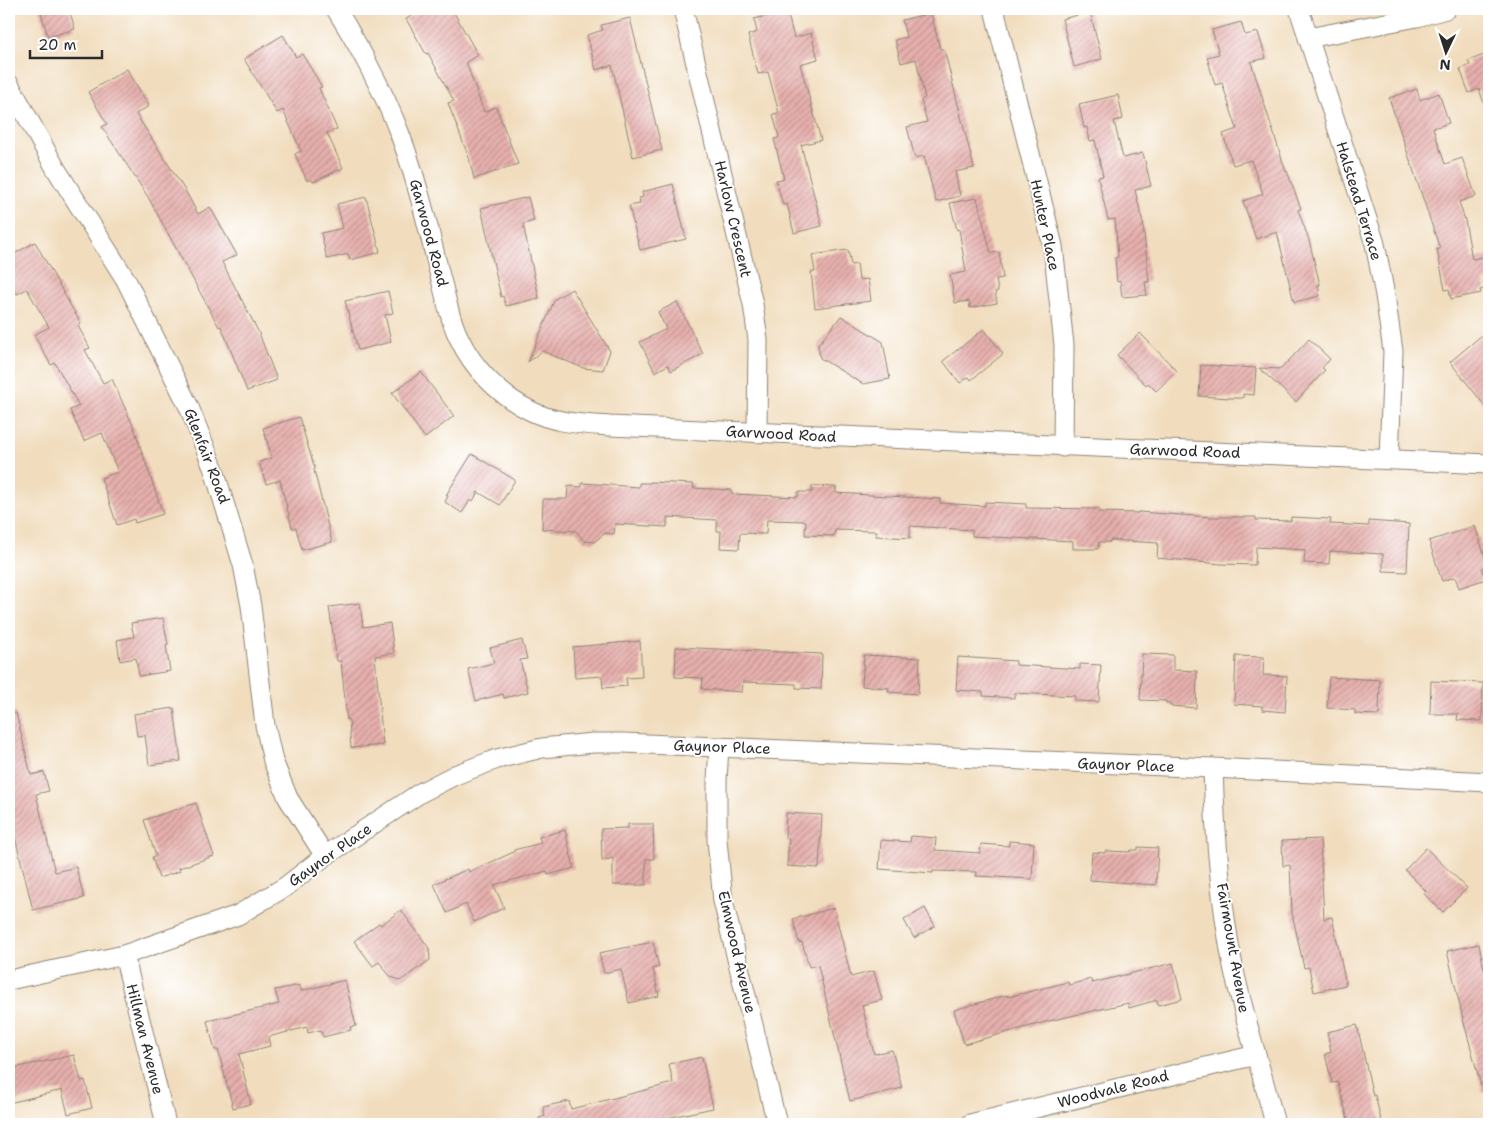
<svg xmlns="http://www.w3.org/2000/svg" width="1498" height="1133" viewBox="0 0 1498 1133" font-family="'Shantell Sans',sans-serif">
<style>
.building{fill:url(#building-hatch)}
.lines{fill:none;stroke-linecap:round;stroke-linejoin:round}
.minor-casing{stroke:#8e8474;stroke-width:21}
.minor{stroke:#fff;stroke-width:19}
.labels{text-anchor:middle;stroke-width:4;stroke-linejoin:round;paint-order:stroke}
.street-label{font-size:15px;fill:#2b2b2b;stroke:#fff}
</style>
<defs>
<pattern id="building-hatch" width="6" height="6" patternUnits="userSpaceOnUse" patternTransform="scale(1.25)"><rect width="6" height="6" fill="#e7b0ad"/><path d="M-1 1l2-2M0 6l6-6M5 7l2-2" fill="none" stroke="#bb8f8d"/></pattern>
</defs>
<rect width="100%" height="100%" fill="#fff"/>
<filter id="ink" filterUnits="userSpaceOnUse"><feTurbulence type="fractalNoise" baseFrequency=".02" numOctaves="2"/><feDisplacementMap in="SourceGraphic" scale="10" xChannelSelector="R" yChannelSelector="G"/><feConvolveMatrix kernelMatrix="1 2 1 2 8 2 1 2 1" color-interpolation-filters="sRGB"/></filter>
<filter id="wash" filterUnits="userSpaceOnUse"><feTurbulence type="fractalNoise" baseFrequency=".0096" numOctaves="4" result="noise"/><feDisplacementMap in="SourceGraphic" scale="20" xChannelSelector="R" yChannelSelector="G"/><feGaussianBlur stdDeviation="1.12" result="paint"/><feColorMatrix in="noise" values="0 0 0 0 0 0 0 0 0 0 0 0 0 0 0 0 0 1.4 0 .05"/><feComposite in="paint" operator="in"/></filter>
<g filter="url(#wash)">
<rect width="100%" height="100%" fill="#f1ddbe"/>
<g id="blocks">
<g class="building">
<polygon points="40,9 69,9 75,29 48,37"/>
<polygon points="424,9 452,9 478,55 466,62 484,112 496,107 518,164 474,179 469,158 448,103 454,101 428,53 426,54 406,19"/>
<polygon points="787,11 794,38 811,33 818,59 800,64 821,140 801,145 822,226 794,233 787,204 783,205 776,180 784,179 774,139 779,138 773,114 779,113 768,72 758,74 748,35 757,32 754,19"/>
<polygon points="1090,12 1102,59 1074,67 1062,19"/>
<polygon points="931,13 940,49 944,49 974,168 955,172 960,196 936,202 924,156 915,158 907,127 927,122 921,100 925,98 916,59 901,63 895,40 906,37 902,20"/>
<polygon points="630,18 662,150 633,157 612,65 596,70 587,35 603,30 601,25"/>
<polygon points="1241,22 1245,35 1258,32 1266,58 1251,62 1286,172 1287,171 1301,209 1298,210 1309,240 1320,285 1318,285 1320,296 1294,302 1277,232 1256,239 1243,201 1263,194 1251,160 1233,165 1223,134 1237,129 1222,83 1215,85 1207,57 1219,54 1212,30"/>
<polygon points="283,35 296,57 302,54 322,87 319,88 337,129 327,133 343,168 313,182 311,179 307,181 295,154 301,151 283,110 277,113 244,59"/>
<polygon points="1489,53 1489,112 1487,112 1479,89 1469,93 1460,69 1470,65 1468,61"/>
<polygon points="127,69 149,106 136,114 186,192 198,214 210,207 237,255 222,262 259,333 277,380 247,391 221,326 219,327 148,197 102,127 107,124 88,92"/>
<polygon points="1417,89 1420,100 1439,93 1449,123 1433,128 1445,164 1462,158 1476,196 1459,202 1465,220 1472,259 1489,256 1489,281 1484,281 1485,289 1480,290 1481,293 1451,299 1449,289 1445,290 1437,249 1440,249 1389,98"/>
<polygon points="1118,95 1123,119 1114,121 1123,158 1143,153 1151,186 1135,190 1143,223 1149,282 1145,282 1147,295 1122,297 1120,281 1117,282 1115,258 1118,257 1115,219 1108,220 1098,177 1103,176 1095,140 1090,141 1087,127 1084,128 1079,104"/>
<polygon points="673,184 686,239 640,250 629,206 640,204 639,198 643,197 642,192"/>
<polygon points="366,197 380,252 350,260 348,254 327,259 321,233 343,228 337,204"/>
<polygon points="528,197 534,221 523,224 539,298 506,306 503,296 501,297 481,208"/>
<polygon points="977,198 991,253 999,252 1003,278 996,279 998,291 995,292 997,303 970,308 969,301 955,303 950,275 966,272 959,229 957,230 950,203"/>
<polygon points="35,242 81,324 78,326 90,348 85,350 103,383 112,379 134,428 163,514 135,523 134,519 117,525 101,478 118,472 102,433 84,441 70,410 79,406 55,363 51,365 34,335 49,327 27,289 17,294 9,279 9,257"/>
<polygon points="848,250 851,265 857,264 859,280 868,279 871,301 815,308 811,272 815,272 812,255"/>
<polygon points="572,289 610,351 603,370 583,368 542,351 528,362 555,299"/>
<polygon points="388,291 393,313 385,315 391,342 358,350 345,301"/>
<polygon points="677,302 703,354 671,371 668,365 655,372 640,342 666,329 658,312"/>
<polygon points="841,316 883,342 890,379 863,384 820,358 818,345"/>
<polygon points="984,329 1003,354 971,380 969,377 960,383 943,361"/>
<polygon points="1489,329 1489,411 1450,362"/>
<polygon points="1140,333 1177,371 1156,391 1148,383 1146,385 1117,355"/>
<polygon points="1309,339 1330,359 1322,368 1325,370 1296,402 1259,368 1281,369"/>
<polygon points="1201,365 1256,368 1254,395 1243,394 1243,398 1230,398 1199,396"/>
<polygon points="421,372 454,416 425,438 392,393"/>
<polygon points="299,417 315,469 314,470 332,542 302,550 296,528 292,528 280,480 266,484 259,462 272,458 263,428"/>
<polygon points="472,454 515,480 500,505 478,492 473,501 470,500 462,513 445,502 448,496 446,495"/>
<polygon points="650,482 694,484 693,488 732,490 732,494 798,497 798,492 812,492 812,486 836,487 836,493 940,499 940,503 985,506 985,502 1026,504 1026,508 1099,509 1099,512 1138,513 1138,512 1211,517 1256,517 1256,520 1291,521 1291,517 1331,519 1330,524 1369,526 1369,521 1409,524 1407,572 1383,571 1383,554 1330,551 1329,564 1304,563 1305,550 1256,547 1255,565 1221,564 1157,558 1158,543 1110,540 1110,542 1099,542 1098,549 1073,549 1073,541 972,536 972,530 910,526 910,538 876,536 876,531 835,530 834,536 805,535 806,521 767,520 766,534 740,533 739,549 720,548 721,531 717,531 717,520 667,517 667,527 615,524 614,534 605,533 594,542 584,541 576,531 542,529 543,499 567,499 568,486 582,487 582,483 639,487 639,483 650,483"/>
<polygon points="1475,526 1488,566 1482,568 1486,579 1459,588 1455,577 1442,581 1429,541"/>
<polygon points="360,603 363,627 390,623 394,653 375,656 383,745 351,748 349,720 347,720 341,661 337,661 329,607"/>
<polygon points="163,618 168,645 166,645 170,671 139,676 136,658 120,661 117,640 134,637 131,623"/>
<polygon points="522,640 527,659 520,660 528,692 504,698 503,694 476,701 468,669 494,663 490,648"/>
<polygon points="640,641 642,677 626,678 627,686 603,688 602,676 575,678 573,647"/>
<polygon points="676,647 822,654 821,689 796,688 796,684 743,682 742,692 702,689 703,678 675,677"/>
<polygon points="1142,654 1173,655 1173,670 1197,671 1196,708 1170,706 1170,703 1166,703 1166,701 1140,700"/>
<polygon points="864,655 920,658 918,694 888,692 889,688 862,686"/>
<polygon points="1236,656 1264,657 1263,675 1287,676 1285,712 1262,710 1262,706 1234,704"/>
<polygon points="958,657 1016,661 1016,665 1080,669 1080,664 1101,665 1099,702 1075,701 1075,696 1014,693 1014,698 983,696 983,692 956,690"/>
<polygon points="1329,677 1380,680 1379,715 1355,714 1355,710 1327,708"/>
<polygon points="1431,681 1483,683 1482,721 1457,720 1458,714 1430,714"/>
<polygon points="174,708 181,761 149,765 145,735 137,736 134,714"/>
<polygon points="16,713 31,775 44,772 49,791 36,794 55,872 76,867 84,898 33,910 13,829 9,830 9,714"/>
<polygon points="196,803 214,856 179,868 180,871 159,878 152,857 156,856 144,820"/>
<polygon points="786,813 822,815 819,868 787,866 789,838 785,838"/>
<polygon points="628,824 653,824 654,859 646,859 646,885 613,885 613,858 602,861 601,829 628,828"/>
<polygon points="565,830 574,868 548,875 547,871 494,885 504,908 474,922 466,904 447,913 434,884 468,869 469,872 514,852 514,850 541,843 539,837"/>
<polygon points="911,836 936,838 935,850 980,853 981,844 1009,846 1009,841 1034,843 1032,879 976,876 977,872 933,871 933,873 879,869 881,840 910,842"/>
<polygon points="1320,839 1324,919 1332,917 1346,985 1314,992 1309,967 1304,968 1292,913 1290,865 1283,866 1282,841"/>
<polygon points="1138,847 1158,848 1156,885 1090,880 1092,852 1105,853 1105,851 1130,852 1131,850 1138,850"/>
<polygon points="1426,848 1467,888 1443,912 1424,894 1426,891 1405,870"/>
<polygon points="834,908 851,977 874,971 882,1000 862,1005 874,1054 892,1050 902,1088 850,1101 818,965 809,967 802,942 799,943 793,919"/>
<polygon points="925,908 935,926 914,938 904,920"/>
<polygon points="401,910 429,948 430,960 400,981 390,976 379,962 373,966 354,941 379,923 381,925"/>
<polygon points="653,942 659,967 653,969 659,996 629,1003 621,969 604,973 599,953"/>
<polygon points="1479,944 1484,969 1489,968 1489,1092 1483,1093 1463,1019 1447,951"/>
<polygon points="1173,963 1182,999 1158,1005 1157,1000 1129,1008 1128,1003 1049,1021 964,1044 954,1010 1007,995 1008,997 1068,982 1069,985 1091,979 1092,983"/>
<polygon points="345,980 356,1026 350,1027 351,1030 323,1037 321,1030 308,1033 307,1027 268,1037 270,1046 239,1054 251,1104 233,1108 222,1065 218,1050 215,1050 207,1021 279,1004 275,990 300,985 301,991"/>
<polygon points="1357,1025 1373,1096 1375,1095 1382,1124 1349,1124 1338,1082 1332,1083 1325,1054 1331,1052 1327,1032"/>
<polygon points="74,1055 81,1081 85,1080 92,1108 68,1114 62,1090 9,1103 9,1069"/>
<polygon points="702,1057 713,1108 653,1121 653,1124 540,1124 539,1118 545,1116 543,1107 569,1101 571,1109 673,1083 669,1064"/>
</g>
</g>
</g>
<g filter="url(#ink)">
<use href="#blocks" fill-opacity="0" stroke="#8e8474" stroke-width="1"/>
<g class="lines">
<g class="minor-casing">
<g id="minor">
<path d="M 336,9 C 364,54 389,101 406,151 C 420,192 430,234 440,276 C 446,296 449,319 459,338 C 473,368 499,395 529,410 C 553,423 583,424 610,426 L 1489,464"/>
<polyline points="683,9 753,304 758,340 757,433"/>
<polyline points="994,9 1053,246 1064,345 1063,447"/>
<polyline points="1299,9 1375,244 1385,295 1393,351 1389,459"/>
<polyline points="1308,38 1417,17 1446,9"/>
<polyline points="9,84 56,169 126,280 189,407 214,470 243,565 251,606 265,725 273,761 288,798 325,856"/>
<polyline points="719,747 717,780 717,840 723,901 777,1124"/>
<path d="M 1213,768 C 1215,835 1220,900 1233,966 C 1244,1019 1262,1071 1275,1124"/>
<polyline points="124,955 166,1124"/>
<polyline points="9,980 124,955 238,915 285,887 325,856 420,793 455,775 497,759 542,748 593,743 623,743 1213,768 1489,782"/>
<polyline points="970,1124 1256,1055"/>
</g>
</g>
<use href="#minor" class="minor"/>
</g>
</g>
<g class="labels">
<g class="street-label">
<text transform="translate(1359 201) rotate(73)" y="5">Halstead Terrace</text>
<text transform="translate(733 219) rotate(77)" y="5">Harlow Crescent</text>
<text transform="translate(1045 225) rotate(78)" y="5">Hunter Place</text>
<text transform="translate(429 233) rotate(75)" y="5">Garwood Road</text>
<text transform="translate(781 434) rotate(3)" y="5">Garwood Road</text>
<text transform="translate(1185 451) rotate(2)" y="5">Garwood Road</text>
<text transform="translate(207 456) rotate(69)" y="5">Glenfair Road</text>
<text transform="translate(722 747) rotate(2)" y="5">Gaynor Place</text>
<text transform="translate(1126 765) rotate(2)" y="5">Gaynor Place</text>
<text transform="translate(330 855) rotate(-35)" y="5">Gaynor Place</text>
<text transform="translate(1233 948) rotate(80)" y="5">Fairmount Avenue</text>
<text transform="translate(737 952) rotate(77)" y="5">Elmwood Avenue</text>
<text transform="translate(145 1039) rotate(76)" y="5">Hillman Avenue</text>
<text transform="translate(1113 1089) rotate(-14)" y="5">Woodvale Road</text>
</g>
</g>
<rect width="1498" height="1133" fill="none" stroke="#fff" stroke-width="30"/>
<g transform="translate(1446 52) rotate(184)" stroke="#ffffff" stroke-width="4" paint-order="stroke">
<path d="M0-4L9 19L0 12L-9 19Z" fill="#2b2b2b"/>
<text y="-8" font-size="14" font-weight="bold" text-anchor="middle" fill="#2b2b2b">N</text>
</g>
<path d="M30 50v8h72v-8" fill="none" stroke="#2b2b2b" stroke-width="2.5"/>
<text x="38" y="50" font-size="15" fill="#2b2b2b" stroke="#ffffff" stroke-width="4" paint-order="stroke">20 m</text>
</svg>
